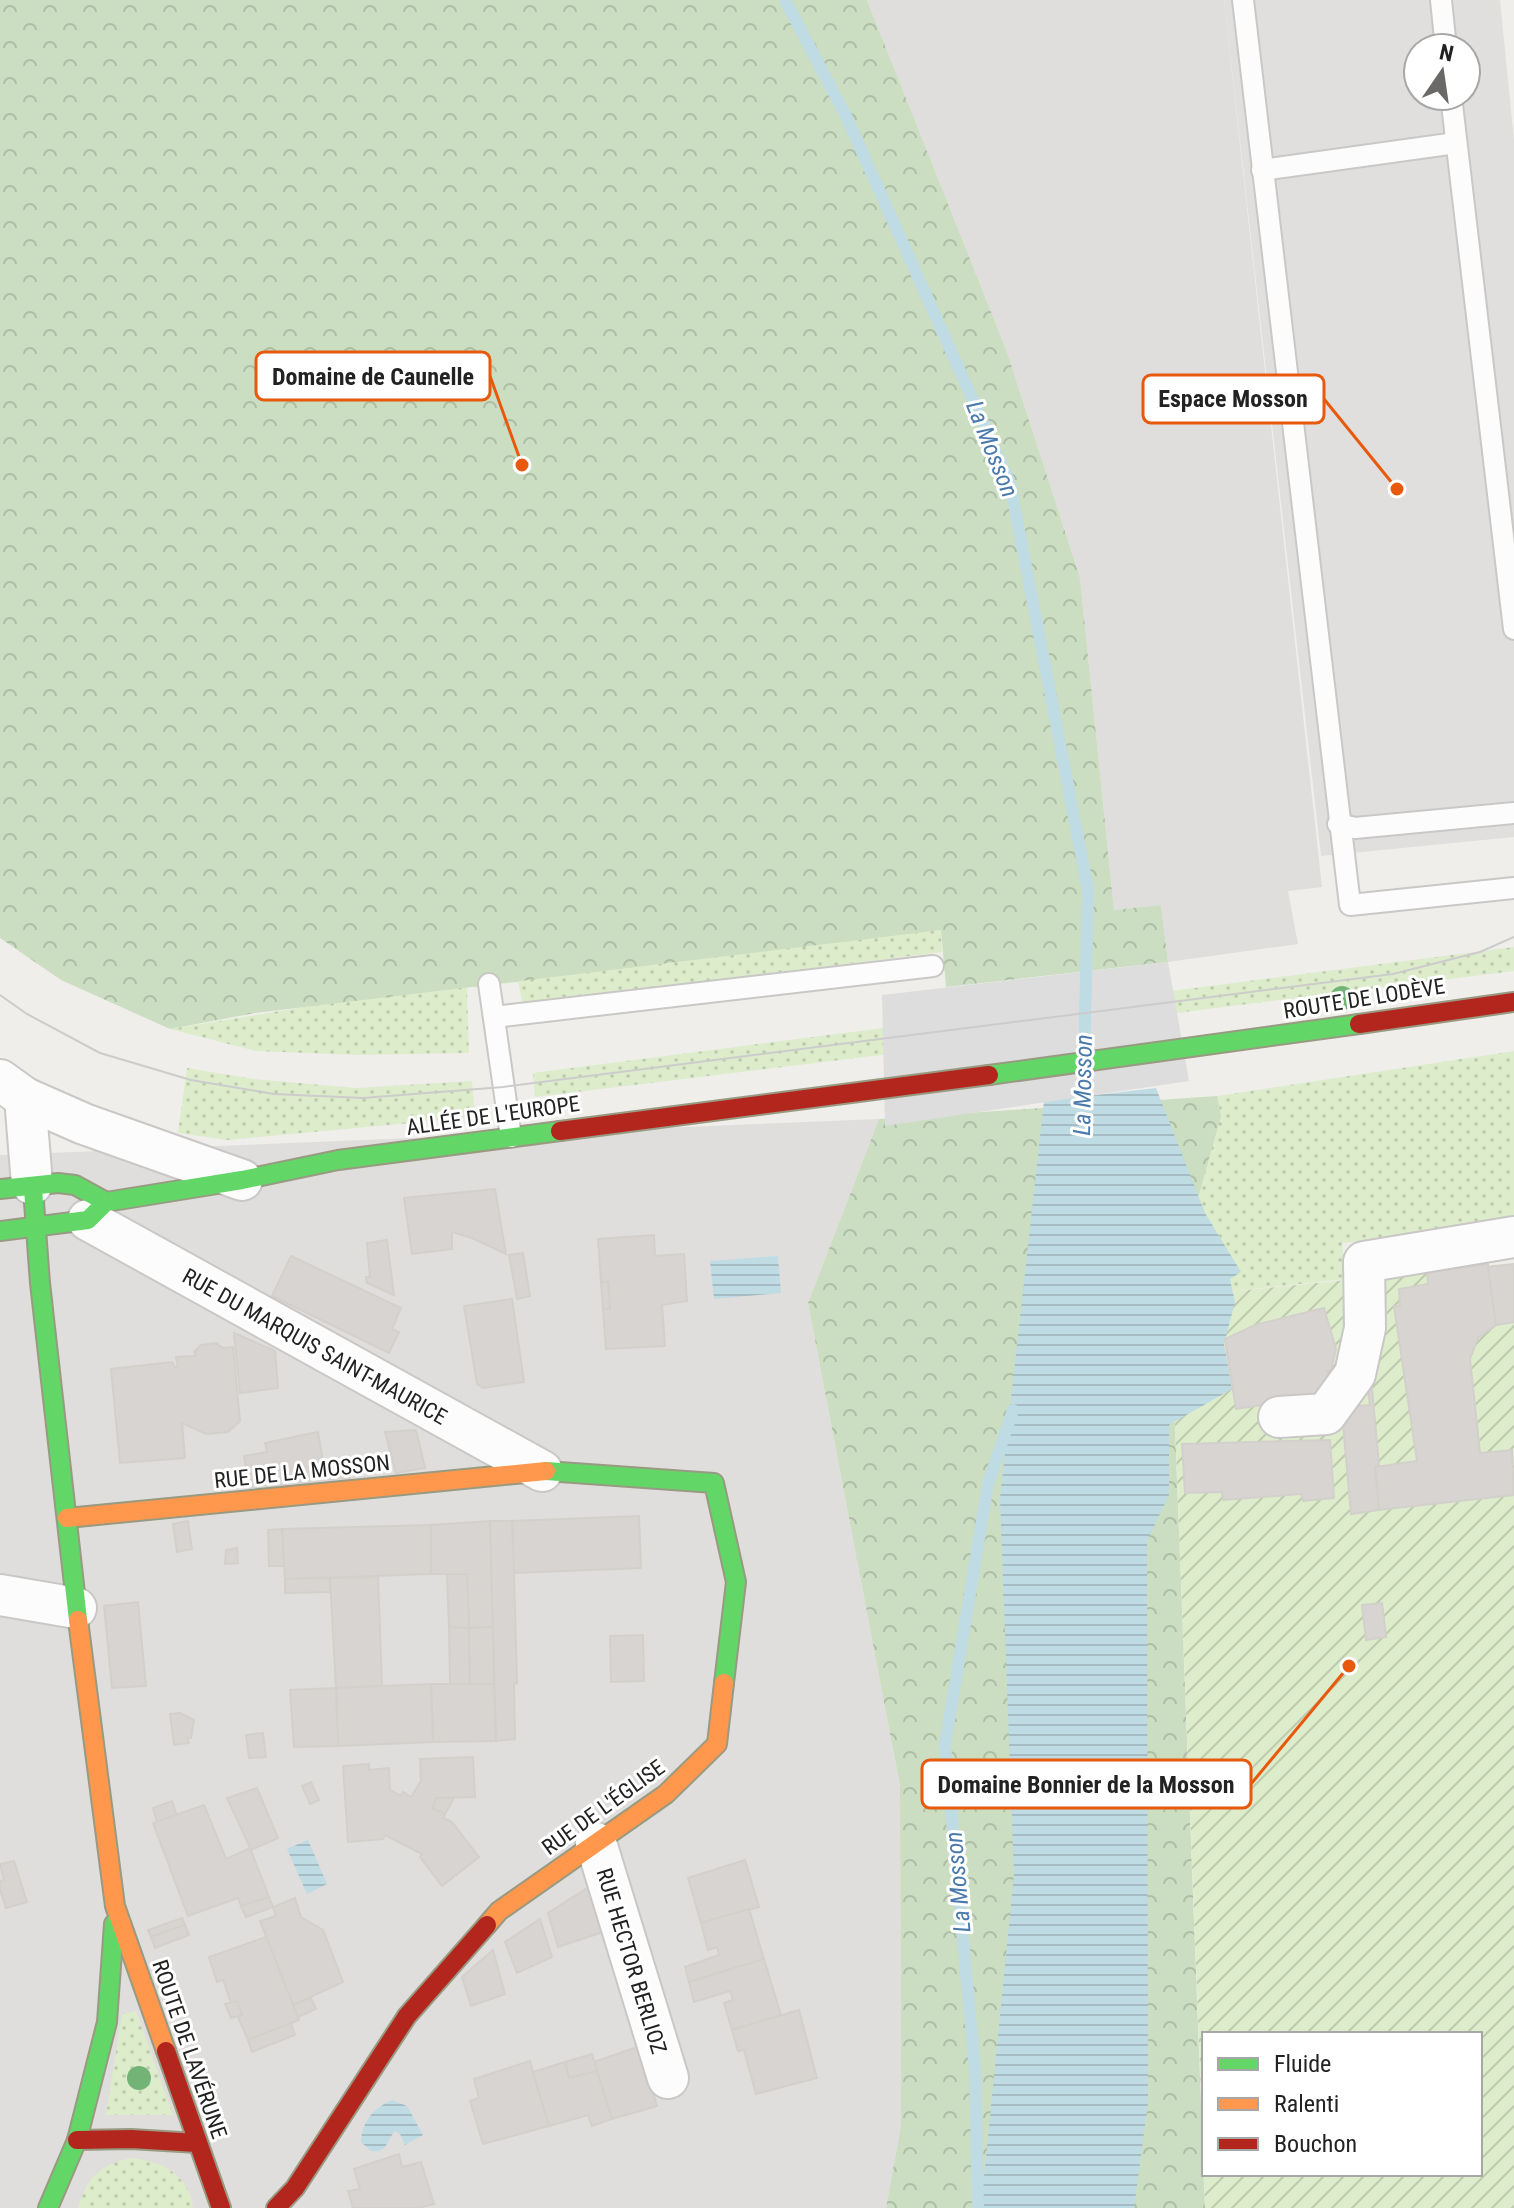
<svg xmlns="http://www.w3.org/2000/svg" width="1514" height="2208" viewBox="0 0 1514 2208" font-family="'Roboto Condensed',sans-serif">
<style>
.residential{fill:#dfdedc}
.grass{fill:url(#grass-dots)}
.forest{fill:url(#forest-crowns)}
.garden{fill:url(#garden-furrows)}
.parking{fill:#e0dfde;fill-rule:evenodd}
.water{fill:url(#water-rules)}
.pier{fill:#dedddd}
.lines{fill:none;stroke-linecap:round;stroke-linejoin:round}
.stream{stroke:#bfdbe3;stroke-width:12}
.building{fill:#d7d4d2;stroke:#d3d0cc;stroke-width:2}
.lane-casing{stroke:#c9c8c7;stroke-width:24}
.street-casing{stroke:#c9c8c7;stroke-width:44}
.fast-casing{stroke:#999a82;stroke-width:22}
.slow-casing{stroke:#999a82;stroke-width:22}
.jam-casing{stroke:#999a82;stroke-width:22}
.lane{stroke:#fdfcfc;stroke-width:20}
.street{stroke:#fdfcfc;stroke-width:40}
.fast{stroke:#63d668;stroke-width:18}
.slow{stroke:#ff974d;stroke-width:18}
.jam{stroke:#b3261e;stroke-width:18}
.tram{stroke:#ccc;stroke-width:2}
.tree{fill:#73b476}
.labels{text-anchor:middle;stroke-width:6;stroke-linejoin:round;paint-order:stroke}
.street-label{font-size:22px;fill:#222;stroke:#fff}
.water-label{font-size:24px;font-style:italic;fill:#4a7aab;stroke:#fff}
.leader{fill:none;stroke:#e8590c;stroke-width:3}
.callout-dot{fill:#e8590c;stroke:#fff;stroke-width:3}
.callout{fill:#fff;stroke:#e8590c;stroke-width:3}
.callout-label{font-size:24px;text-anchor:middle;font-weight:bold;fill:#222}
</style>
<defs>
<pattern id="grass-dots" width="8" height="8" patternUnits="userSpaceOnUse" patternTransform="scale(2)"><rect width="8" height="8" fill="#ddeccb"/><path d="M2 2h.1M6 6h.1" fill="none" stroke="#bdcaae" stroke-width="1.8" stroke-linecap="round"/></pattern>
<pattern id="forest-crowns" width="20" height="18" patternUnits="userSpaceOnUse" patternTransform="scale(2)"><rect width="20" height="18" fill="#cbdec1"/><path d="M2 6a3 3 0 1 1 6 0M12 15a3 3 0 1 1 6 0" fill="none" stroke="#aebea6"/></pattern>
<pattern id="garden-furrows" width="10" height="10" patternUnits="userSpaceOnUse" patternTransform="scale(2)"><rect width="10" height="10" fill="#ddeccb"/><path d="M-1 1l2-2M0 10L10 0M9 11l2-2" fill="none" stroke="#bdcaae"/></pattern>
<pattern id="water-rules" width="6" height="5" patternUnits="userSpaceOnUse" patternTransform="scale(2)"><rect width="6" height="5" fill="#bfdbe3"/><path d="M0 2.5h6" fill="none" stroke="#a4bcc2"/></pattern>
</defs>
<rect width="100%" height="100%" fill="#f0eeeb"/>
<g class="residential">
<polygon points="867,0 1224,0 1322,887 1288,891 1298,944 1168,962 1161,905 1114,910 1080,578 1007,352"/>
<polygon points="879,1119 808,1303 900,1786 901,2125 886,2208 0,2208 0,1155"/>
</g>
<g class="grass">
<polygon points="941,930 942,952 523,1005 518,982 467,988 469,1053 358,1055 256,1051 170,1029 459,982"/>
<polygon points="1514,947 1514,971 1176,1013 1176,1019 535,1097 533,1073"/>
<polygon points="1514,1051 1514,1223 1342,1243 1346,1279 1170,1298 1217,1096"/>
<polygon points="187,1068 254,1079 356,1088 472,1081 475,1117 227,1140 178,1133"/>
<polygon points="136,2011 173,2115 106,2115 122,2014"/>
<path d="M 130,2158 C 160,2160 189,2174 193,2208 L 78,2208 C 87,2177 99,2166 130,2158 Z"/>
</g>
<g class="forest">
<polygon points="0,0 867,0 1007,352 1080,578 1114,910 1161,905 1168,962 946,987 941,930 255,1013 170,1029 61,980 0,938"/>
<polygon points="1217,1096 1221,1116 1170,1298 1205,2208 886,2208 901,2125 900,1786 808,1303 879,1119"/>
</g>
<polygon class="garden" points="1514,1263 1514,2208 1205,2208 1204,2174 1480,2174 1480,2034 1204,2034 1204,2172 1170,1298"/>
<path class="parking" d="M 1224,0 L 1500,0 L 1514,140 L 1514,837 L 1321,856 ZM 1418,48 L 1466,48 L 1466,96 L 1418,96 Z"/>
<g class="water">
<polygon points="1156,1088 1205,1213 1241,1272 1230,1279 1235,1302 1224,1344 1232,1389 1169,1425 1169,1495 1147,1541 1148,2103 1134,2208 981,2208 1014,1874 1000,1498 1044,1101"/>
<polygon points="778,1256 781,1293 714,1299 710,1261"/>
<polygon points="308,1840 327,1884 307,1894 287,1849"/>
<path d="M 392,2100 L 407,2106 L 423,2135 L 405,2145 L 400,2134 L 395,2131 C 386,2141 388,2153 371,2151 L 361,2142 C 362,2122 373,2108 392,2100 Z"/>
</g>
<polygon class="pier" points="1168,962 1189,1081 885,1126 882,995"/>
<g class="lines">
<g class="stream">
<polyline points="785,0 846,116 1010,483 1088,890 1083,1111"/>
<polyline points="978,2208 975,2068 945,1745 988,1484 1013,1410"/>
</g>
</g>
<g class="building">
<polygon points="495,1189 506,1254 472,1238 452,1232 452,1249 412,1254 404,1198"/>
<polygon points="654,1235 655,1256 684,1254 687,1301 662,1305 665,1346 606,1349 603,1309 610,1309 608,1282 601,1282 598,1239"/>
<polygon points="387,1240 394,1295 367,1283 366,1277 370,1277 367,1243"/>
<polygon points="523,1253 530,1296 517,1299 509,1255"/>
<polygon points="291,1256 401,1308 392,1329 399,1332 389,1353 272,1296"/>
<polygon points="1488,1264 1496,1325 1478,1338 1470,1359 1480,1453 1512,1450 1514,1495 1379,1510 1375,1467 1417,1461 1394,1306 1400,1306 1399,1289 1428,1284 1427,1272"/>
<polygon points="1514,1264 1514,1322 1496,1325 1488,1267"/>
<polygon points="601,1282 608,1282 610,1309 603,1309"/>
<polygon points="512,1299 524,1382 483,1388 477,1384 464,1306"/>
<polygon points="1324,1308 1336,1349 1331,1370 1327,1371 1335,1394 1236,1409 1225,1339 1255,1325"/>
<polygon points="234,1333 275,1351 278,1388 240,1393"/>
<polygon points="216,1343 223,1348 233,1347 240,1421 228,1432 206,1434 182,1423 185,1458 120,1463 111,1369 172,1362 175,1367 178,1367 176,1357 196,1356 194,1352 201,1345"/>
<polygon points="1372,1388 1379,1465 1375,1467 1379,1510 1351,1514 1343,1424 1356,1406 1370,1405 1368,1389"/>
<polygon points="416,1430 425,1468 396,1473 385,1432"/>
<polygon points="318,1432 323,1462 346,1459 350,1480 251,1496 244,1456 267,1452 265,1443"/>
<polygon points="1330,1440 1334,1498 1303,1501 1301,1494 1223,1500 1222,1492 1185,1493 1182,1444"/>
<polygon points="639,1516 641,1568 514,1573 512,1521"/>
<polygon points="188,1521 192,1549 177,1552 173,1524"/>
<polygon points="490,1521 493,1627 469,1628 467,1574 431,1574 431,1525"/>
<polygon points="490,1521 512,1521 514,1573 517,1683 514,1684 515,1739 496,1741"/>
<polygon points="431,1525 431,1574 285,1579 282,1529"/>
<polygon points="282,1529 284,1566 269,1566 268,1530"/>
<polygon points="237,1548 238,1563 225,1564 226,1550"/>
<polygon points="447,1574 467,1574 469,1628 449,1627"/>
<polygon points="378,1577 382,1686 336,1688 330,1578"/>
<polygon points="330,1578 330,1592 285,1593 285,1579"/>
<polygon points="138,1602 146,1686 112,1688 104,1606"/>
<polygon points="1382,1603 1386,1637 1366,1640 1362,1605"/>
<polygon points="449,1627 469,1628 470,1684 450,1684"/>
<polygon points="493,1627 494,1684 470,1684 469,1628"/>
<polygon points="643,1635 644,1681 611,1682 610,1636"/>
<polygon points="431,1684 494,1684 496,1741 433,1742"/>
<polygon points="431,1684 433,1742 338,1746 336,1688"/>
<polygon points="336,1688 338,1746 294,1747 290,1690"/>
<polygon points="180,1713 194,1720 191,1738 187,1738 189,1743 174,1745 170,1714"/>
<polygon points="263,1733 266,1757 249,1758 246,1735"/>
<polygon points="473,1757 475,1797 437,1798 432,1808 445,1814 443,1818 452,1822 479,1857 442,1886 420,1857 422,1854 385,1835 383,1839 348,1842 343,1766 369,1764 369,1770 389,1768 390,1790 401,1796 403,1792 411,1797 421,1781 420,1759"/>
<polygon points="311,1782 319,1800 310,1804 302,1786"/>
<polygon points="257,1788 278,1838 251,1850 227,1798"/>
<polygon points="437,1798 454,1798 445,1814 432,1808"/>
<polygon points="172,1801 177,1816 157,1822 153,1808"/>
<polygon points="204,1805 226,1859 250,1848 269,1897 241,1906 238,1898 188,1916 153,1823"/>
<polygon points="745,1860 759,1907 701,1923 688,1878"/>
<polygon points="14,1861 27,1902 6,1908 0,1889 0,1881 4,1880 0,1864"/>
<polygon points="592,1885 606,1931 558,1947 548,1913"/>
<polygon points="269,1897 273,1907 246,1917 241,1906"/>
<polygon points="295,1898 301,1917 323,1930 343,1982 293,2005 260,1921 276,1916 273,1907"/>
<polygon points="749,1909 764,1959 689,1982 685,1967 719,1955 717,1947 708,1950 701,1923"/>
<polygon points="182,1918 185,1925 151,1937 148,1930"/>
<polygon points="540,1919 552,1957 517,1973 505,1942"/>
<polygon points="185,1925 189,1935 155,1948 151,1937"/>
<polygon points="266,1937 299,2020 248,2040 238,2017 242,2015 237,2001 231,2003 223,1980 217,1982 209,1957"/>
<polygon points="493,1950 505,1994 471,2006 462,1977"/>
<polygon points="764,1959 781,2015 732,2030 724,2003 733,2000 730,1991 694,2002 689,1982"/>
<polygon points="311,1998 316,2009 298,2017 293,2005"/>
<polygon points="237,2001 242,2015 231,2018 225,2004"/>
<polygon points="799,2010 817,2078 756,2094 744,2050 738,2051 732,2030"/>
<polygon points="291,2023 295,2035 252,2052 248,2040"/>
<polygon points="640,2046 657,2106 612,2119 594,2062"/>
<polygon points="592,2054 597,2071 569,2078 565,2062"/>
<polygon points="530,2061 549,2126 483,2144 470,2101 479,2098 474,2079"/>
<polygon points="565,2062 569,2078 597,2071 612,2119 592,2126 588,2115 549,2126 533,2072"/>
<polygon points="399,2154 402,2167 421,2162 434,2204 419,2208 353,2208 348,2191 360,2189 354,2169"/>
</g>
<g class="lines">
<g class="lane-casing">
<g id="lane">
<polyline points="1243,0 1350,905 1514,888"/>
<polyline points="1441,0 1446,48"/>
<polyline points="1451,96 1514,629"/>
<polyline points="1262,170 1456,143"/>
<polyline points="1338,824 1355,828 1514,813"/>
<polyline points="489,984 511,1137"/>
<polyline points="494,1017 933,966"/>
</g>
</g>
<g class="street-casing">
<g id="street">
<polyline points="0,1080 25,1098 84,1124 242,1180"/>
<polyline points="25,1098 32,1184"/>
<polyline points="88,1220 542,1471"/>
<polyline points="1279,1417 1326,1414 1355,1374 1365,1328 1364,1262 1514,1237"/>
<polyline points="0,1595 76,1608"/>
<polyline points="596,1843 668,2078"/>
</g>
</g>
<g class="fast-casing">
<g id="fast">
<polyline points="989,1075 1359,1024"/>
<polyline points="0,1189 58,1183 75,1185 106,1202"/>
<polyline points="33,1189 40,1283 78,1620"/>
<polyline points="0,1231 88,1220 106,1202 242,1180 338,1160 560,1131"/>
<polyline points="546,1471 714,1483 736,1582 724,1683"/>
<polyline points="48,2208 77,2140 107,2022 114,1924"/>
</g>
</g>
<g class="slow-casing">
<g id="slow">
<polyline points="67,1518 546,1471"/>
<polyline points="78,1620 115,1906 166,2051"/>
<polyline points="487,1925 499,1911 666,1794 717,1744 724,1683"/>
</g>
</g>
<g class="jam-casing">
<g id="jam">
<polyline points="1359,1024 1514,1002"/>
<polyline points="560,1131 989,1075"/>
<polyline points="166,2051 221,2208"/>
<polyline points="77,2140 131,2139 197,2143"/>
<polyline points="276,2208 295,2188 407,2016 487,1925"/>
</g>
</g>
<use href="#lane" class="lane"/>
<use href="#street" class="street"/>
<use href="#fast" class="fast"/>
<use href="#slow" class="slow"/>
<use href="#jam" class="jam"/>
<polyline class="tram" points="0,995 27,1014 100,1053 191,1080 274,1094 363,1098 503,1087 1393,974 1480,952 1514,937"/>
</g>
<g class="tree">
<circle cx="1342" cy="998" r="12"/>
<circle cx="139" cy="2078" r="12"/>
</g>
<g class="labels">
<g class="street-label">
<text transform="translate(1364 998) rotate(-9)" y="8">ROUTE DE LODÈVE</text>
<text transform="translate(493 1115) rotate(-8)" y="8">ALLÉE DE L'EUROPE</text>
<text transform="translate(315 1346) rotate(29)" y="8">RUE DU MARQUIS SAINT-MAURICE</text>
<text transform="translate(302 1471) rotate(-6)" y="8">RUE DE LA MOSSON</text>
<text transform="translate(603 1807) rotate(-36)" y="8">RUE DE L'ÉGLISE</text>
<text transform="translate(632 1961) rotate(73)" y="8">RUE HECTOR BERLIOZ</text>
<text transform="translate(190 2049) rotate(71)" y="8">ROUTE DE LAVÉRUNE</text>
</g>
<g class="water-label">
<text transform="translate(992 449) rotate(68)" y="8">La Mosson</text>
<text transform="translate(1083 1085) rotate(-89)" y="8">La Mosson</text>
<text transform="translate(958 1882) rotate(-95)" y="8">La Mosson</text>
</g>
</g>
<path class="leader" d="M522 465L490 376M1397 489L1324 399M1349 1666L1251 1784"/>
<g class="callout-dot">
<circle cx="522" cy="465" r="8"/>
<circle cx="1397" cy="489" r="8"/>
<circle cx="1349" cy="1666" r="8"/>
</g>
<g class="callout">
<rect x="256" y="352" width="234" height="48" rx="8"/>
<rect x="1143" y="375" width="181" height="48" rx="8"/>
<rect x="922" y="1760" width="329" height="48" rx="8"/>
</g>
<g class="callout-label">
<text x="373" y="385">Domaine de Caunelle</text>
<text x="1233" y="407">Espace Mosson</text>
<text x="1086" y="1793">Domaine Bonnier de la Mosson</text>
</g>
<rect x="1202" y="2032" width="280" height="144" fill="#ffffff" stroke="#a7a7a7" stroke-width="2"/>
<rect x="1218" y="2058" width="40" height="12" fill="#63d668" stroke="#a7a7a7" stroke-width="2"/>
<text x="1274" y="2072" font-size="24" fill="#222222">Fluide</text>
<rect x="1218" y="2098" width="40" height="12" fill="#ff974d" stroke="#a7a7a7" stroke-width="2"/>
<text x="1274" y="2112" font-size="24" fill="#222222">Ralenti</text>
<rect x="1218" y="2138" width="40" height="12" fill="#b3261e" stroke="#a7a7a7" stroke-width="2"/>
<text x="1274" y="2152" font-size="24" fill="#222222">Bouchon</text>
<g transform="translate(1442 72) rotate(13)"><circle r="38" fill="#ffffff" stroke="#a7a7a7" stroke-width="2"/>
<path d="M0-6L14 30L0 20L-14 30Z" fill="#6a6968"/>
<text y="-12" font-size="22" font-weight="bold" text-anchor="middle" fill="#222222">N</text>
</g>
</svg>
